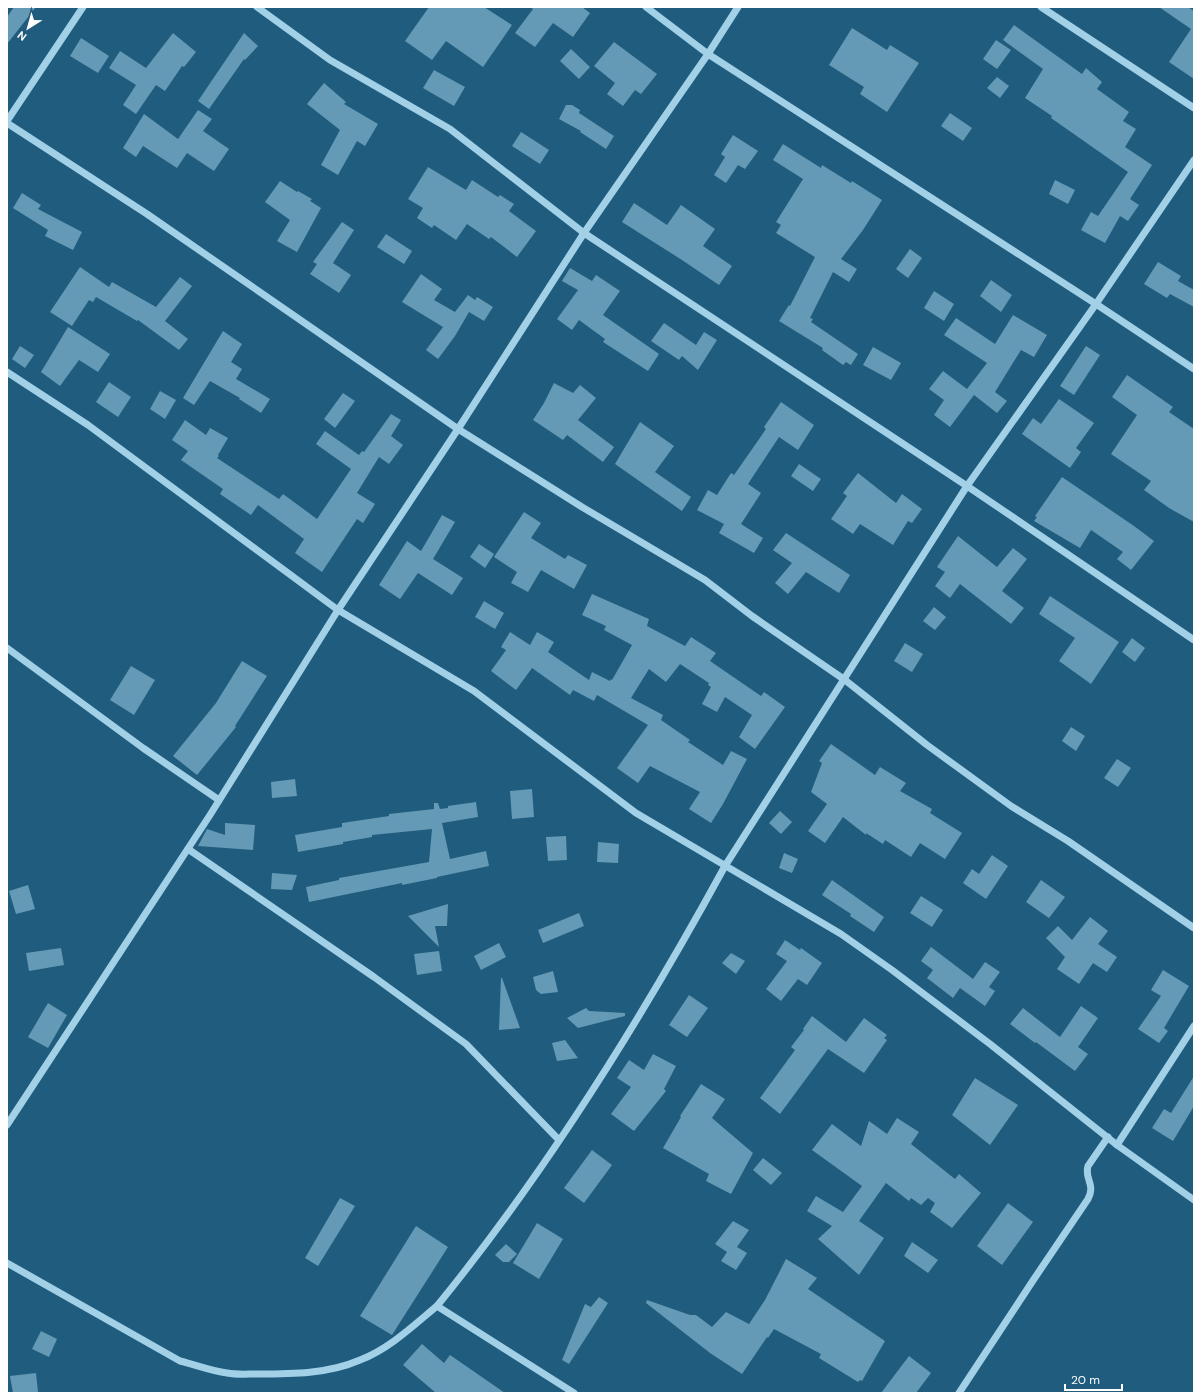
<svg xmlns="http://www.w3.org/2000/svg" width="1201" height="1400" viewBox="0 0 1201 1400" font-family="'DM Sans',sans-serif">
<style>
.building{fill:#649ab5}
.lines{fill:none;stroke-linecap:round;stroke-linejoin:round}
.minor{stroke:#a2d0e7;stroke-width:7}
</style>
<rect width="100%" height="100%" fill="#1f5c7e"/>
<g class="building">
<polygon points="14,7 36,7 7,44 7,17"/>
<polygon points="429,7 484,7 512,25 483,67 446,41 432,60 405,41"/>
<polygon points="530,7 582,7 590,13 573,37 553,23 535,47 515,33 533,9"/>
<polygon points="1159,7 1188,7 1194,11 1194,79 1169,62 1191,29"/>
<polygon points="1014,25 1082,74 1086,68 1102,82 1097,89 1129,112 1123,121 1136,129 1125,147 1152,165 1130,199 1139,205 1128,221 1120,216 1105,243 1081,230 1091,212 1098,216 1128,172 1051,118 1052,116 1025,98 1043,69 1003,40"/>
<polygon points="852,28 887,50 890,45 919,63 887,112 860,94 864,87 829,65"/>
<polygon points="173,33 196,52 184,67 182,66 165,91 156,85 136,114 123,105 136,85 109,68 120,51 146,68"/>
<polygon points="244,33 258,46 245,60 244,59 209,109 198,101"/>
<polygon points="81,38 109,56 98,73 70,56"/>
<polygon points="996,40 1011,50 997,69 983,59"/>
<polygon points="614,42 657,74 641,94 635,90 623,106 607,94 615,83 594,66"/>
<polygon points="571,49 590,67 579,79 560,61"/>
<polygon points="434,70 465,87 454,106 423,88"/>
<polygon points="997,77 1009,86 1000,98 987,88"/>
<polygon points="324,83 346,102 344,104 378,124 365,146 357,141 338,175 321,165 340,130 307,104"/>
<polygon points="566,105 572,105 580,110 579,113 614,136 606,149 580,132 581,131 559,119"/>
<polygon points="198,110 212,119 203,131 229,149 214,171 187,153 177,168 143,146 136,157 123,148 144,114 178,139"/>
<polygon points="950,113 972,128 963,141 941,126"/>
<polygon points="521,132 549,150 540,164 512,146"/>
<polygon points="733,135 758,151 745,169 738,165 726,183 714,175 725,157 721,154"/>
<polygon points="783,144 821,168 822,165 851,183 852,181 882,200 863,230 841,259 857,269 849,282 833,272 810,318 813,319 811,322 858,354 851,365 846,362 843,365 822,350 823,348 779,321 789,305 790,306 815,257 776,233 781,225 776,222 803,179 773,160"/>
<polygon points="428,167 466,190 472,180 498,197 500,195 514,204 509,211 536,231 517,257 491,237 489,239 467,224 456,240 434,225 432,228 417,218 423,208 408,199"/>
<polygon points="1055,180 1075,190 1068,204 1049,194"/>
<polygon points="280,181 297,192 298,191 312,199 310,201 321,208 297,252 277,241 290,220 265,202"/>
<polygon points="22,193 41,205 38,209 82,232 73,250 45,236 48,230 13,208"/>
<polygon points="634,203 667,225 681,205 715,229 703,246 732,266 719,285 682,260 622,222"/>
<polygon points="342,222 354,230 333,263 351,275 339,293 310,274 317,264 313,262"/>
<polygon points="386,234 412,251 404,264 377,247"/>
<polygon points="910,249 922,258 908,278 896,269"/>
<polygon points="1158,262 1181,276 1178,281 1194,290 1194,307 1170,294 1167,298 1144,284"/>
<polygon points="80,267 109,287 112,282 156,307 180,277 192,286 165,321 188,339 179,350 138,320 137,321 96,297 93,302 89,300 72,326 50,312"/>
<polygon points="570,268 592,281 596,275 620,291 603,315 659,354 648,371 603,342 605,339 579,320 572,330 557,319 578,290 562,281"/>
<polygon points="421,274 442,289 434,300 455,312 468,295 475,300 477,297 493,307 484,321 469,312 455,336 438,359 426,350 443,327 402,302"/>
<polygon points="991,280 1012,295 1001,312 980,296"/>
<polygon points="934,291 954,304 944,321 924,308"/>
<polygon points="1013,315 1047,335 1034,357 1021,350 995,392 1007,401 997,413 974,395 950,427 934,415 944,400 929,389 943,371 967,389 987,363 944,335 956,318 995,344"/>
<polygon points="664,323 696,345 704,332 717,340 698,370 682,356 679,360 651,341"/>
<polygon points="68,327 110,354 98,372 79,360 60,386 41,372"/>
<polygon points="223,331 242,344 231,362 242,369 236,379 270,399 261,413 239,399 240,398 210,381 194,405 183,398"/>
<polygon points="20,346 34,355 25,368 12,359"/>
<polygon points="1086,346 1100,355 1074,395 1060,386"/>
<polygon points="873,347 901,363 891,380 863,365"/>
<polygon points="1127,375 1173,407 1169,412 1194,429 1194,522 1169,508 1144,490 1151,481 1111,454 1137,415 1112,397"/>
<polygon points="109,382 131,397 118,417 96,402"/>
<polygon points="554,383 573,393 580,385 596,398 578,420 614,447 603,462 567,435 563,440 533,420 544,403"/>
<polygon points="160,391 176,400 165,419 150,409"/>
<polygon points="343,393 355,401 335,428 324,419"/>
<polygon points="1059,399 1094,423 1076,448 1081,452 1070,468 1022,434 1033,418 1041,424"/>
<polygon points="781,402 814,425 798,450 779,437 748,484 761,493 741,524 763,538 754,553 719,533 724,524 697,510 708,490 717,495 731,473 734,475 766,429 764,427"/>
<polygon points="391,414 401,420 391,436 403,445 389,464 379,457 357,493 375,504 363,523 357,519 322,572 295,553 304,539 258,505 251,515 220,494 223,489 181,460 188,451 172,440 185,420 206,435 210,428 228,438 218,455 219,456 217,458 279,499 283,494 317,519 351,469 316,444 325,431 359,455 362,451 364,452"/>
<polygon points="640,422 674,446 655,472 691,497 682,511 615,464"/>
<polygon points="799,464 821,479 813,491 791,476"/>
<polygon points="858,473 896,503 902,494 922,509 912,523 908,521 893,545 860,524 853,534 831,519 847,496 843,493"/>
<polygon points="1062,477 1134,526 1154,541 1131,570 1117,559 1123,552 1091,530 1080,548 1034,521 1037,517 1035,516"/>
<polygon points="524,512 541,523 531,538 565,559 568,555 587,565 574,589 541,570 528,592 511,583 517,572 494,557"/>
<polygon points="442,515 455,522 433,559 463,578 452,595 418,573 400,599 379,585 407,541 421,551"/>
<polygon points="786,533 850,575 839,593 806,572 788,594 775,583 792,563 773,550"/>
<polygon points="958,536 997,567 1013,548 1027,559 1002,591 1024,608 1011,624 960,584 950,598 935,586 945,572 937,567"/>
<polygon points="479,544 494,554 485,568 470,557"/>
<polygon points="592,594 649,619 647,626 685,646 691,637 716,653 710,661 761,696 764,692 785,707 755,749 739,737 752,715 725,697 717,712 702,704 711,687 708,685 709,683 680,664 666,682 649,669 631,698 663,715 661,720 690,740 688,742 723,765 731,751 747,759 723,804 711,823 689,809 700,792 650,766 638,783 617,768 648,725 597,695 594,701 573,690 570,695 532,668 516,690 491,671 506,650 501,647 510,632 530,645 537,632 554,642 548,652 589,680 592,672 610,681 611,679 612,680 632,645 604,630 606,626 582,615"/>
<polygon points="1050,596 1119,642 1091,684 1059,661 1075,638 1039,614"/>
<polygon points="484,601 504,613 495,629 475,617"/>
<polygon points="934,607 946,617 935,630 923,621"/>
<polygon points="1132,638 1145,648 1135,662 1122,652"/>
<polygon points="905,643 923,654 912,672 894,661"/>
<polygon points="242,661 267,676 235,726 236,727 197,775 173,756 216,703"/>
<polygon points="131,666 155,680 134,715 110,700"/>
<polygon points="1071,727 1085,736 1076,751 1062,741"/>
<polygon points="831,744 875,775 880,767 906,783 900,791 932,809 930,813 962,833 945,859 920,843 911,857 885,840 883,844 866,833 866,835 843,817 825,843 808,831 827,804 811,792 822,763 819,761"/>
<polygon points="1117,759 1131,768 1118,787 1104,778"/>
<polygon points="295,779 297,796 272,798 271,782"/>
<polygon points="532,789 534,817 512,819 510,791"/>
<polygon points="476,802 478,817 442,823 450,859 486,851 489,866 437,877 437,878 402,885 402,883 309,902 306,887 339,880 339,878 429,862 432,829 372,835 372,837 343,842 343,844 298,852 295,835 342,827 342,823 389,816 389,814 434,809 434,803 438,803 440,809 448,808 448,806"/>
<polygon points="780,811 792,822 781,834 769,823"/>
<polygon points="225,823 255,825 253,850 198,846 207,829 225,835"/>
<polygon points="566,836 567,860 548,861 546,837"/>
<polygon points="598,842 619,844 618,863 597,862"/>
<polygon points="784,853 798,859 792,873 779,868"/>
<polygon points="992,855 1008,866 986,899 963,883 972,869 979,874"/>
<polygon points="272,873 297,875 292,890 271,889"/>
<polygon points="832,880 884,917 874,932 850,916 851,914 822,895"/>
<polygon points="1041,880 1065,897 1049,918 1026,902"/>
<polygon points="28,885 35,909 16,914 9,891"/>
<polygon points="921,896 943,910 932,927 910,913"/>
<polygon points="448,904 447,926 435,926 439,947 408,916"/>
<polygon points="579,913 584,926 543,943 538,930"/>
<polygon points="1090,917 1108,931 1098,944 1117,957 1107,972 1093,963 1079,984 1057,969 1065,957 1046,938 1058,926 1072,940"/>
<polygon points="785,940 800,950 801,948 822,963 807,985 798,979 781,1001 766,989 787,961 776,954"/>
<polygon points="499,943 506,957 481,970 474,956"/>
<polygon points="931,947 973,979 985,962 1000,972 989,987 995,991 985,1006 960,988 953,998 927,978 933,970 921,961"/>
<polygon points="61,948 64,965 29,971 26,953"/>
<polygon points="439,951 442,971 417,975 414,954"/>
<polygon points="731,953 745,961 736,974 722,963"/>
<polygon points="1163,970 1189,986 1164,1028 1168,1031 1159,1043 1138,1029 1161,996 1151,990"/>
<polygon points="553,971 558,992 541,994 536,990 533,977"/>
<polygon points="501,978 502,978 520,1028 499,1030"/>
<polygon points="689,995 708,1008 687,1037 669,1025"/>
<polygon points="48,1003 67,1015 48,1048 28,1037"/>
<polygon points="1081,1006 1098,1018 1078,1047 1088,1054 1075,1071 1036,1042 1035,1043 1010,1024 1023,1008 1060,1037"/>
<polygon points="586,1008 589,1011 625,1013 625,1016 578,1028 567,1018"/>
<polygon points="812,1016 846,1042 864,1018 887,1035 884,1038 887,1040 864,1073 828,1049 780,1114 760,1098 795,1050 791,1047 804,1030 803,1029"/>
<polygon points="565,1040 578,1058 557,1061 552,1043"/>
<polygon points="653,1054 676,1066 664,1089 666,1091 634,1131 611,1114 631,1087 617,1078 629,1060 644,1070"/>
<polygon points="1194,1076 1194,1106 1173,1141 1152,1128 1164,1109 1171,1113"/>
<polygon points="975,1078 1018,1105 990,1145 952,1115"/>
<polygon points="701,1084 725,1099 712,1118 753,1153 731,1194 706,1181 709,1174 663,1148 681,1117 680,1116"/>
<polygon points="897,1118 919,1132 911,1144 955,1179 959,1174 981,1193 952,1228 930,1212 935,1203 928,1198 921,1205 911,1198 909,1201 886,1183 859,1221 884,1238 859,1275 818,1239 832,1226 807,1211 816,1196 843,1212 862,1186 812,1150 832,1124 861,1146 869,1121 887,1134"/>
<polygon points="592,1150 612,1165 584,1203 564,1188"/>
<polygon points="763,1158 782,1173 771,1185 753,1170"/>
<polygon points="340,1198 355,1206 318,1266 305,1258"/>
<polygon points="1008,1203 1033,1222 1002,1265 977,1246"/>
<polygon points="733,1221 749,1230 737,1247 747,1253 736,1270 721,1261 727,1252 715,1244"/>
<polygon points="537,1223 563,1239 539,1279 513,1263"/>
<polygon points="416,1226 448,1247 392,1335 360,1316"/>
<polygon points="912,1242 938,1260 928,1273 904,1256"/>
<polygon points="506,1244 517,1254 509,1262 503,1262 495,1255"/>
<polygon points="786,1259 817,1278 808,1289 885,1341 862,1381 860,1380 858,1382 819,1358 821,1354 774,1329 768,1338 767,1337 742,1374 710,1353 646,1303 647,1300 690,1315 696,1315 712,1327 726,1312 749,1324 765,1300"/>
<polygon points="599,1297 608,1303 569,1364 562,1360 585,1304 591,1307"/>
<polygon points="41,1331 57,1339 49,1357 32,1349"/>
<polygon points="422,1344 444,1363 450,1355 505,1393 436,1393 403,1365"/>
<polygon points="909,1356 931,1373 916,1393 881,1393"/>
<polygon points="36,1373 38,1392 13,1393 10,1376"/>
</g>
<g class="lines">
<g class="minor">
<polyline points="257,7 330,60 450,129 584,233 967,486 1194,640"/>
<polyline points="646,7 708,54 1096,304 1194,369"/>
<polyline points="738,7 708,54 584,233 458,429 338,610 474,691 636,813 841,934 892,970 990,1044 1117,1145 1194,1200"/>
<polyline points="1041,7 1194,108"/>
<polyline points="7,121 83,7"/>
<polyline points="7,123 147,214 458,429 582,507 705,580 752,616 845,680 927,745 1011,806 1068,841 1194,928"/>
<polyline points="7,372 88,425 338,610 210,815 7,1125"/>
<polyline points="7,648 143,748 219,800"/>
<polyline points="188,849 374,977 466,1044 559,1140"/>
<polyline points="1117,1145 1194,1026"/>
<path d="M 7,1263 L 180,1361 C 196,1365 211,1371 227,1373 C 237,1375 248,1374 258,1374 C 292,1374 328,1374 360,1360 C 389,1349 414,1325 437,1306 L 574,1393"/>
<path d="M 437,1306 C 548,1170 641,1020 725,866 L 967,486 L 1096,304 L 1194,160"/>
<path d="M 959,1393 L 1034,1279 L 1088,1199 C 1096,1184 1084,1179 1088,1166 L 1108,1137"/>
</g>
</g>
<rect width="1201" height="1400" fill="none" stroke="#ffffff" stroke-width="16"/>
<g transform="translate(28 28) rotate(217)" stroke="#1f5c7e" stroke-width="3" paint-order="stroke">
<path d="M0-3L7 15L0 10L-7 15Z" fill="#ffffff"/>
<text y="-6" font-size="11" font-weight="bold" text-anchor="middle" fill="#ffffff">N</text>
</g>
<path d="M1065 1384v6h57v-6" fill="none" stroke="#ffffff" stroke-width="2"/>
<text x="1071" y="1384" font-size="12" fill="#ffffff" stroke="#1f5c7e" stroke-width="3" paint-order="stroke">20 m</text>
</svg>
